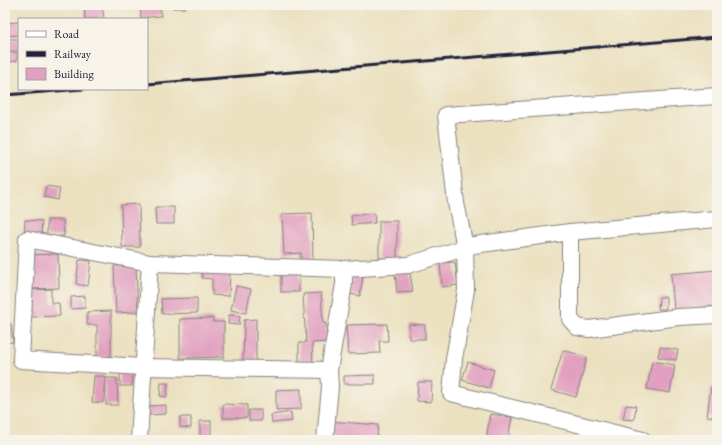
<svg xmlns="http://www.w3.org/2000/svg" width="722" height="445" viewBox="0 0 722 445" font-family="'EB Garamond',serif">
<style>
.building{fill:#e1a0c0}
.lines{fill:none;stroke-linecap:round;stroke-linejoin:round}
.minor-casing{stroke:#86827e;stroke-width:18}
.minor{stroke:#fff;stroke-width:16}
.rail{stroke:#22223b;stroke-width:3}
</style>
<rect width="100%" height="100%" fill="#f7f3e8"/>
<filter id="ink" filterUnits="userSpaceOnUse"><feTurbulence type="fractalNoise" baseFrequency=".025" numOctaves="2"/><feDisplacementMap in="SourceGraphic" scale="8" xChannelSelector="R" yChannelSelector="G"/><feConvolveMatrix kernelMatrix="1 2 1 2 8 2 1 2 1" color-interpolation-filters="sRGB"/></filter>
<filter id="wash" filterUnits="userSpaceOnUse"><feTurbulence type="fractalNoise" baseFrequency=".012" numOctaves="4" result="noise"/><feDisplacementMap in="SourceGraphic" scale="16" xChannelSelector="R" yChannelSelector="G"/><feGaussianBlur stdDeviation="0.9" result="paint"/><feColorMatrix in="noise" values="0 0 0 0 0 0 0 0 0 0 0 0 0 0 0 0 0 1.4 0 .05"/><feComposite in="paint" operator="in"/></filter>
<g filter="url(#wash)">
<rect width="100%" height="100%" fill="#ebe1c0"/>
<g id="blocks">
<g class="building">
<polygon points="84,5 102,5 104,19 85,19"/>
<polygon points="140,5 160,5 161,16 141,18"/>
<rect x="173" y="5" width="12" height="3"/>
<polygon points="460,5 470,5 470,8 461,8"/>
<polygon points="19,22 19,35 5,36 5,23"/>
<rect x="5" y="39" width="14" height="12"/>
<polygon points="5,53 17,53 17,61 5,62"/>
<polygon points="46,186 60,188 58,200 44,197"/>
<polygon points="139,204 140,247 122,247 121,205"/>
<polygon points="155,207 174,207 174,224 156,224"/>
<polygon points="312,213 313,262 301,263 301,253 284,254 282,214"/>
<polygon points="374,213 375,223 352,225 351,216"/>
<polygon points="25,220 42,221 41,238 24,237"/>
<polygon points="47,220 63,220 64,236 47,237"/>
<rect x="379" y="221" width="18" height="37"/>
<polygon points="58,254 59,288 31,289 30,255"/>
<polygon points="79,260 91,261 88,286 76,284"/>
<polygon points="455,262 458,285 442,287 440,263"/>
<polygon points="114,266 136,266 138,312 116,313"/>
<polygon points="202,268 230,270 229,296 212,295 212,279 202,278"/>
<polygon points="717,270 717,306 674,310 671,274"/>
<rect x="281" y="272" width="18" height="20"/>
<polygon points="410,272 413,292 397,293 395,273"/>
<polygon points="353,273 363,275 360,296 350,294"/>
<polygon points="236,286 251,289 246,313 231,310"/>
<polygon points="51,289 51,303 59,303 60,316 30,317 29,290"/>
<polygon points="321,293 323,323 326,323 327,342 312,343 313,364 299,364 299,343 306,343 303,294"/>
<polygon points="85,296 85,308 71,309 71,297"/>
<polygon points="659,297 666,297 666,309 658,309"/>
<polygon points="197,298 197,313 162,314 161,299"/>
<polygon points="111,311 111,356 97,357 97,325 87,325 87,312"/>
<polygon points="229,315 240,316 239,325 228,324"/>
<polygon points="213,318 213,322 224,322 224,357 180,358 180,319"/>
<polygon points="256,319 256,361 243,361 244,320"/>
<polygon points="11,324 13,342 5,343 5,325"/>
<polygon points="387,324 388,341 379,341 380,353 348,354 346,325"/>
<polygon points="409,324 425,325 425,339 409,339"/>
<polygon points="660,347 678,350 676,360 658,357"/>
<polygon points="563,350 587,357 576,397 551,390"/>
<polygon points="652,361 675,365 670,393 647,389"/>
<polygon points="468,362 494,370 489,388 462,380"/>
<rect x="120" y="371" width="12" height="15"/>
<polygon points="375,375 375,384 344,384 344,376"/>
<polygon points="94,376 105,376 103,403 92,402"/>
<polygon points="105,378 117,378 118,405 106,405"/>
<polygon points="418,382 432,382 431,402 417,401"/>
<polygon points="161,383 168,383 167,397 160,396"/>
<polygon points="711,387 717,388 717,418 707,416"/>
<polygon points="301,389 301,409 276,410 276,390"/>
<polygon points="223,404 247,405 247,418 223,418"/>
<polygon points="166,405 166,414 149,415 149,406"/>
<polygon points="626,405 636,406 634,420 623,419"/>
<rect x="249" y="410" width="12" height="11"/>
<polygon points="291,412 292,421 272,423 271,415"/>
<polygon points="490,414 512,417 508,440 486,440"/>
<polygon points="180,417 191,417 191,428 180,427"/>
<rect x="200" y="421" width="11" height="19"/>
<polygon points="329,421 378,425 377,440 327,440"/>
</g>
</g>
</g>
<g filter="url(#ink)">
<use href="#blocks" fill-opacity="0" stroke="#86827e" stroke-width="1"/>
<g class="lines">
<g class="minor-casing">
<g id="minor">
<polyline points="570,232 570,319 577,327 589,329 679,317 717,315"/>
<polyline points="329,370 143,367 21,360 27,239 150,263 344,269 408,265 474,245 570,232 717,219"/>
<polyline points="139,440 150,263"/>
<polyline points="325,440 330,387 329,370 344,284 344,269"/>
<polyline points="643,440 451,393 454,359 466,290 465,247 456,203 446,115 717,96"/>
</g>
</g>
<use href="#minor" class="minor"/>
<g class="rail">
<polyline points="147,84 717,37"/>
<polyline points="5,95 83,89"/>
</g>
</g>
</g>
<rect width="722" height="445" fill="none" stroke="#f7f3e8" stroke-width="20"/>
<rect x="18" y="18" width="130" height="72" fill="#f7f3e8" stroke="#a29fa3"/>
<rect x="26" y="31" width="20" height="6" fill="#ffffff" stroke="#a29fa3"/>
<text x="54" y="38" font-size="12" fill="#22223b">Road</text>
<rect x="26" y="51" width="20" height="6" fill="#22223b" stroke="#a29fa3"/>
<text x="54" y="58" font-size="12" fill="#22223b">Railway</text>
<rect x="26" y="68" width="20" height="12" fill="#e1a0c0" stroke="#a29fa3"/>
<text x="54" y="78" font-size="12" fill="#22223b">Building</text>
</svg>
